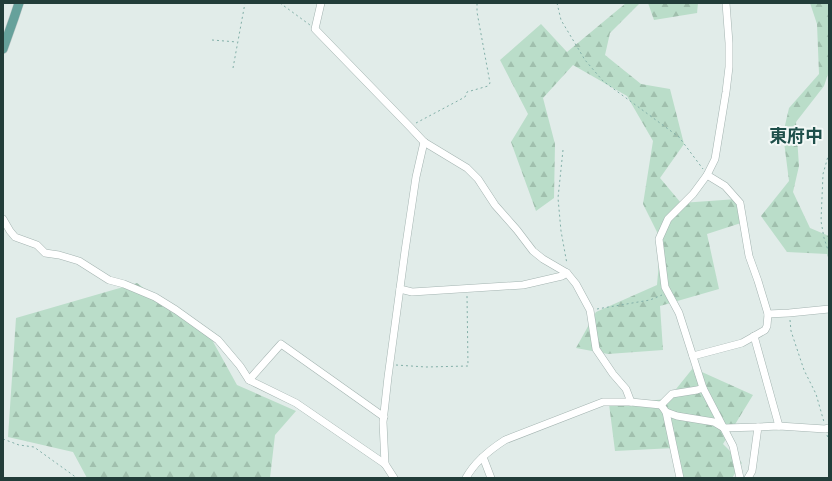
<svg xmlns="http://www.w3.org/2000/svg" width="832" height="481" viewBox="0 0 832 481" font-family="'Alegreya Sans','Noto Sans JP',sans-serif">
<style>
.forest{fill:url(#forest-firs)}
.lines{fill:none;stroke-linecap:round;stroke-linejoin:round}
.minor-casing{stroke:#a4b4b1;stroke-width:8}
.major-casing{stroke:#c1c9c8;stroke-width:10}
.path{stroke:#82afa8;stroke-width:1;stroke-dasharray:2 3;stroke-linecap:butt}
.minor{stroke:#fff;stroke-width:7}
.major{stroke:#66a19b;stroke-width:9}
.labels{text-anchor:middle;stroke-width:4;stroke-linejoin:round;paint-order:stroke}
.quarter-label{font-size:18px;font-weight:bold;fill:#1e4f4a;stroke:#f2f8f6}
</style>
<defs>
<pattern id="forest-firs" width="22" height="20" patternUnits="userSpaceOnUse"><rect width="22" height="20" fill="#baddc9"/><path d="M5 1l3.5 6h-7zM16 11l3.5 6h-7z" fill="#a0bfad"/></pattern>
</defs>
<rect width="100%" height="100%" fill="#e1ece9"/>
<g class="forest">
<polygon points="626,3 640,3 610,33 605,55 641,84 670,89 684,144 660,178 681,203 737,199 741,223 707,234 719,289 660,306 663,350 608,354 576,348 596,312 657,285 661,240 643,204 653,141 627,96 573,65 543,98 555,144 554,198 536,211 511,142 528,114 500,60 541,24 567,52"/>
<polygon points="648,3 698,3 697,13 654,20"/>
<polygon points="810,3 829,3 829,71 824,86 796,122 799,166 793,192 810,228 829,236 829,260 827,254 787,252 761,216 789,181 783,134 789,108 819,74 817,24"/>
<polygon points="137,283 211,338 237,385 296,411 275,435 270,478 87,478 73,452 8,437 16,318"/>
<polygon points="693,368 753,395 723,444 742,463 732,478 680,478 674,448 615,451 609,404 668,399"/>
</g>
<g class="lines">
<g class="minor-casing">
<g id="minor">
<polyline points="321,3 315,29 411,128 424,142 467,168 478,179 495,205 517,230 533,251 543,259 567,273 576,284 590,310 596,349 613,374 626,389 631,402"/>
<polyline points="3,219 10,231 15,237 37,245 45,253 59,255 79,261 109,280 124,284 155,297 176,310 218,340 240,366 249,380 296,403 385,464 394,478"/>
<polyline points="400,289 412,292 523,285 562,276 567,273"/>
<polyline points="768,314 789,313 829,309"/>
<polyline points="754,336 779,426"/>
<polyline points="693,356 742,343 765,330 767,326 768,314 758,281 749,256 740,203 725,186 707,175"/>
<polyline points="249,380 281,344 384,417"/>
<polyline points="703,388 679,313 665,287 659,239 668,219 693,194 707,175 715,159 726,92 729,67 729,43 726,3"/>
<polyline points="661,405 666,412 677,416 714,422 724,428 758,427"/>
<polyline points="666,412 680,478"/>
<polyline points="483,457 491,478"/>
<polyline points="385,464 383,422 388,377 405,251 416,177 424,142"/>
<path d="M 466,478 C 474,463 491,449 505,440 L 603,402 L 631,402 L 661,405 L 672,394 L 697,390 L 703,388 L 733,446 L 740,478"/>
<polyline points="748,478 752,471 758,427 779,426 825,429 829,428"/>
</g>
</g>
<g class="major-casing">
<polyline id="major" points="3,49 14,18 19,3"/>
</g>
<g class="path">
<polyline points="280,3 310,25"/>
<polyline points="557,3 561,20 585,60 603,81 679,137 703,169"/>
<polyline points="212,40 237,42"/>
<polyline points="233,68 245,3"/>
<polyline points="416,123 465,97 467,92 488,86 490,83 477,12 477,3"/>
<polyline points="563,150 558,198 561,231 567,264"/>
<polyline points="829,153 823,174 821,221 824,238 829,253"/>
<polyline points="597,309 650,300 662,295"/>
<polyline points="790,320 791,331 804,370 816,394 824,422"/>
<polyline points="396,365 426,367 468,366 467,295"/>
<polyline points="827,435 829,442"/>
<polyline points="3,439 19,445 34,447 77,478"/>
</g>
<use href="#minor" class="minor"/>
<use href="#major" class="major"/>
</g>
<g class="labels">
<g class="quarter-label">
<text x="796" y="142">東府中</text>
</g>
</g>
<rect width="832" height="481" fill="none" stroke="#223d39" stroke-width="8"/>
</svg>
